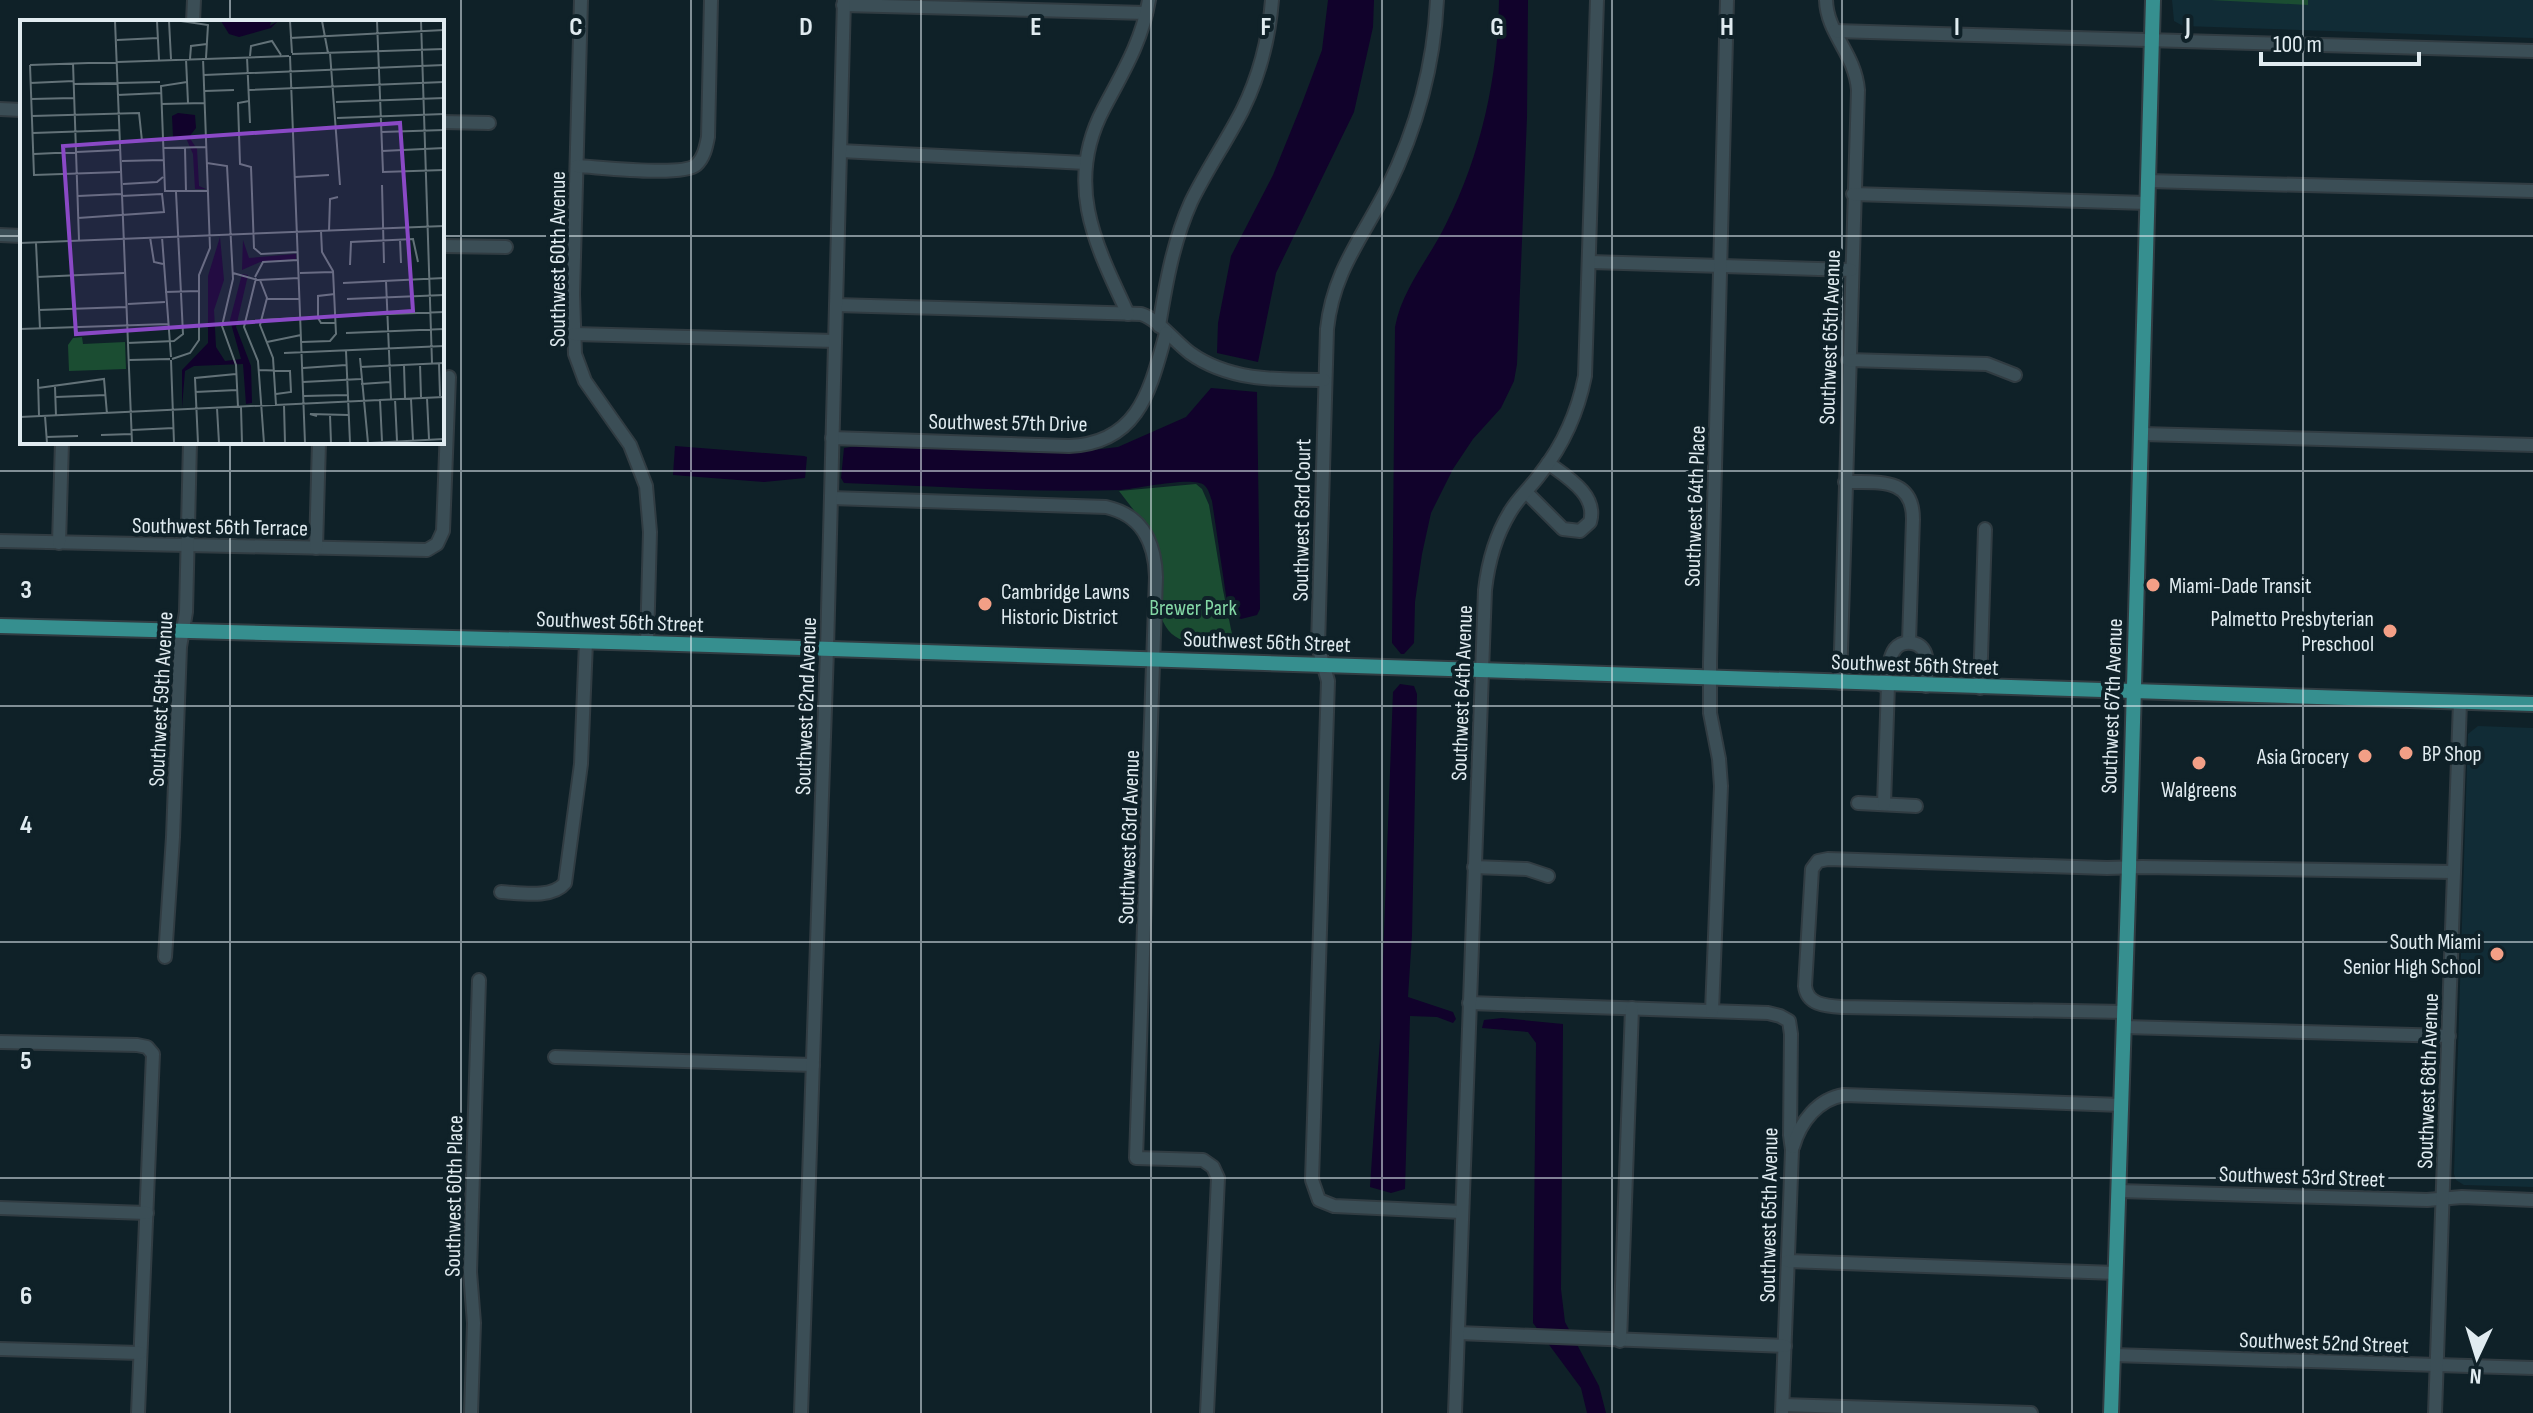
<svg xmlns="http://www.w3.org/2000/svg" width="2533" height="1413" viewBox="0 0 2533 1413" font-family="'Sofia Sans Condensed',sans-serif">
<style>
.built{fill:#112c36}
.green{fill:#1b4d32}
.water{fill:#11022b}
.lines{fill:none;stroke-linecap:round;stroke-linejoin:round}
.minor-casing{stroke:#313c42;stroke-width:16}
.major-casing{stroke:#313c42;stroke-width:18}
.minor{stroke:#3b4e56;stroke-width:12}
.major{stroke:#368f8f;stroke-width:14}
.grid{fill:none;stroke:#e0ebf0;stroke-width:2;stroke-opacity:0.55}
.poi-dot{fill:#f39f86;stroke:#0f2128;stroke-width:3}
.labels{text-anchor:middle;stroke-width:8;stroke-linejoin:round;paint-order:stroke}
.street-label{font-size:22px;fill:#e0ebf0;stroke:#0f2128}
.poi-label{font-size:22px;fill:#e0ebf0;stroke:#0f2128;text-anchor:start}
.park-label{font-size:22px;fill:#84d8a6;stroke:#0f2128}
.inset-road{fill:none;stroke:#637278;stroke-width:2}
.view{fill:#8a49c6;fill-opacity:0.15;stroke:#8a49c6;stroke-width:4}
.inset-edge{fill:none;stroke:#e0ebf0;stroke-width:4}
.grid-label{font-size:26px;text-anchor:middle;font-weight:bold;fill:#e0ebf0;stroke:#0f2128;stroke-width:8;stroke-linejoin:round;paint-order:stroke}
</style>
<rect width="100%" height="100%" fill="#0f2128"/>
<g class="built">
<polygon points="2172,0 2533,0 2533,38 2183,26 2174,21"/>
<polygon points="2478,726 2533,728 2533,1187 2464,1185 2456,1180 2454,1174 2468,734"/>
</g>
<g class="green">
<polygon points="2211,0 2308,0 2308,5"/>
<path d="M 1196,484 L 1202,489 L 1209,505 L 1223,590 L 1234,644 C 1220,643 1204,645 1190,642 C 1148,636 1157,575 1156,544 L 1153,535 L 1119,491 Z"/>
</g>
<g class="water">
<polygon points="1328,0 1374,0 1373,27 1354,112 1276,273 1258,362 1217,353 1218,323 1231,256 1273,175 1301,106 1322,50"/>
<path d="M 1499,0 L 1528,0 L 1527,117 L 1517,364 L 1514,381 L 1501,408 L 1473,439 L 1453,469 L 1431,513 L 1422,554 L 1415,602 L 1414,643 L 1404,654 L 1401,654 L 1392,643 L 1395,327 C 1402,289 1429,259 1446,224 C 1481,155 1498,77 1499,0 Z"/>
<path d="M 1211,388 L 1257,392 L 1260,609 L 1257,615 L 1241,619 L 1232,615 L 1227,602 L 1212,501 C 1210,496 1209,489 1204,485 C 1192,476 1137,489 1120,490 C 1028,493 936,486 844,483 L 841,478 L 844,448 L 857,446 L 1068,453 L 1118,447 L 1186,417 Z"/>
<polygon points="675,446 804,456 807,457 805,478 764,482 673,475"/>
<polygon points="1400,684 1414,686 1417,694 1412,935 1408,997 1453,1012 1456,1019 1453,1023 1437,1017 1410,1016 1405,1189 1391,1193 1370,1187 1380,1039 1393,692"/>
<polygon points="1502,1018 1563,1024 1561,1289 1565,1322 1599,1386 1606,1413 1587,1413 1581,1388 1533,1323 1536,1043 1528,1032 1482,1028 1484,1020"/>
</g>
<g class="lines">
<g class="minor-casing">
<g id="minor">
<polyline points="581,0 573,294 575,354 585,381 630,445 646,486 650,532 647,643"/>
<path d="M 1437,0 C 1434,66 1416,130 1387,189 C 1362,238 1333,272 1327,329 L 1318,646 L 1328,681 L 1312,1180 L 1319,1200 L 1334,1206 L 1462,1212"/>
<path d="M 1826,0 C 1827,34 1855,53 1858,90 L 1840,683"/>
<polyline points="843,5 1146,13"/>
<polyline points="193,22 194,0"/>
<polyline points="1835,31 2533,51"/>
<polyline points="0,109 22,110"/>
<polyline points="442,122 489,123"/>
<polyline points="840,151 1086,163"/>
<path d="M 577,166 C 599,167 682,177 696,165 C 704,158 706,147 708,137 L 711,0"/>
<polyline points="2148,181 2533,191"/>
<polyline points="1853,194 2147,203"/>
<polyline points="0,235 22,236"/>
<polyline points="442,246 506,247"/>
<polyline points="1590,262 1851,270"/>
<path d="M 836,305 L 1141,314 C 1158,319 1174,341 1190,353 C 1229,381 1277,380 1324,380"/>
<path d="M 1128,314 C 1095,244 1064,183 1104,108 C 1123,72 1142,41 1149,0"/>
<path d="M 1159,326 C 1166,283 1173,242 1191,202 C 1206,171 1226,142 1242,111 C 1259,77 1269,38 1272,0"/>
<polyline points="574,334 835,341"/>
<polyline points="1848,360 1987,364 2015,375"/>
<polyline points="2142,434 2533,445"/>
<path d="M 832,438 L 1069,446 C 1139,443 1150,390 1166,333"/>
<path d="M 1845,482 C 1877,483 1913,476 1913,519 L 1909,642"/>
<path d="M 1526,492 L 1563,529 L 1580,531 L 1590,522 C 1598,495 1567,477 1548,463"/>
<path d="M 831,498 L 1106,507 C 1142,515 1155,542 1156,577 L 1136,1158 L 1203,1160 L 1213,1167 L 1218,1178 L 1207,1413"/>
<polyline points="0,541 427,550 437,544 443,531 449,377"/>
<polyline points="59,543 62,442"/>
<polyline points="316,548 319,442"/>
<path d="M 1882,685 C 1889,673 1888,658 1895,649 C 1899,644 1905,642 1912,643 C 1932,646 1927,672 1926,686"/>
<polyline points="1980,688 1985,529"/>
<polyline points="1858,803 1916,806"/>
<polyline points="1884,804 1888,685"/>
<polyline points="1474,867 1527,869 1548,876"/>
<path d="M 501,892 C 520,893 552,899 565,883 L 581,764 L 586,642"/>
<polyline points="165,957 173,837 180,647 186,612 190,442"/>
<polyline points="1469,1003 1768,1013 1780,1016 1789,1021 1791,1034 1790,1135 1792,1150 1782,1413"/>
<polyline points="1712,1011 1721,786 1719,759 1710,713 1710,662 1727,0"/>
<path d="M 2125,1012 L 1842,1007 C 1826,1006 1807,1005 1805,986 L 1812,869 L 1818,861 L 1828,859 L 2107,868 L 2142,867 L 2454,872"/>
<polyline points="2124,1027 2449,1036"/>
<polyline points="0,1042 137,1045 147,1047 153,1054 138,1413"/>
<polyline points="555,1057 813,1065"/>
<path d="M 1793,1147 C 1800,1122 1818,1099 1844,1095 L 2121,1105"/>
<polyline points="2119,1191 2427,1200 2462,1197 2533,1200"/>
<polyline points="0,1208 147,1213"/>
<polyline points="1788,1261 2116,1273"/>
<polyline points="1458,1333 1785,1346"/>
<polyline points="1620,1341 1632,1008"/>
<polyline points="0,1349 140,1353"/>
<polyline points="2113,1355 2533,1368"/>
<polyline points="1783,1405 2031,1413"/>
<polyline points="471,1413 474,1323 470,1272 479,980"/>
<polyline points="801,1413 827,649 844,0"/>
<path d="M 1455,1413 L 1485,590 C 1488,563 1496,535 1510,512 C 1518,498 1532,486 1541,473 C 1563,445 1578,411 1585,376 L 1597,0"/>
<polyline points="2435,1413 2460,702"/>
</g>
</g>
<g class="major-casing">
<g id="major">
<polyline points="0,626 647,643 2533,704"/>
<polyline points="2111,1413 2129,867 2153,0"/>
</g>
</g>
<use href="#minor" class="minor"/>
<use href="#major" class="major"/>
</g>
<path class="grid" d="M 230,0 L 230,22M 461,0 L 461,1413M 691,0 L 691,1413M 921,0 L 921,1413M 1151,0 L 1151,1413M 1382,0 L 1382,1413M 1612,0 L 1612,1413M 1842,0 L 1842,1413M 2072,0 L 2072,1413M 2303,0 L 2303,1413M 0,236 L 22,236M 442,236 L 2533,236M 230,442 L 230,1413M 0,471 L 2533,471M 0,706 L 2533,706M 0,942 L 2533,942M 0,1178 L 2533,1178"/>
<g class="poi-dot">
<circle cx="2153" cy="585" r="8"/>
<circle cx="985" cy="604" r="8"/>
<circle cx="2390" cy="631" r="8"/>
<circle cx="2406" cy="753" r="8"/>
<circle cx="2365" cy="756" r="8"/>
<circle cx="2199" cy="763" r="8"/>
<circle cx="2497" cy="954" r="8"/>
</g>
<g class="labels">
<g class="street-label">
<text transform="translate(557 259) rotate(-90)" y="8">Southwest 60th Avenue</text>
<text transform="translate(1829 337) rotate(-88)" y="8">Southwest 65th Avenue</text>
<text transform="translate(1008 422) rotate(1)" y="8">Southwest 57th Drive</text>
<text transform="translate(1694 506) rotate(-88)" y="8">Southwest 64th Place</text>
<text transform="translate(1301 520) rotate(-89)" y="8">Southwest 63rd Court</text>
<text transform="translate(220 526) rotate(1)" y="8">Southwest 56th Terrace</text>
<text transform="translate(620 621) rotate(2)" y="8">Southwest 56th Street</text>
<text transform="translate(1267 641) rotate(2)" y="8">Southwest 56th Street</text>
<text transform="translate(1915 664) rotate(2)" y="8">Southwest 56th Street</text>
<text transform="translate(1461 693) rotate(-88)" y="8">Southwest 64th Avenue</text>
<text transform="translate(160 699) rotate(-87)" y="8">Southwest 59th Avenue</text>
<text transform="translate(805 706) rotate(-88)" y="8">Southwest 62nd Avenue</text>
<text transform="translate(2111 706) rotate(-88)" y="8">Southwest 67th Avenue</text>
<text transform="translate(1128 837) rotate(-88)" y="8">Southwest 63rd Avenue</text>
<text transform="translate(2427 1081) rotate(-88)" y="8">Southwest 68th Avenue</text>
<text transform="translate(2302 1176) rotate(2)" y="8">Southwest 53rd Street</text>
<text transform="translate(453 1196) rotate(-89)" y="8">Southwest 60th Place</text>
<text transform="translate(1768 1215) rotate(-89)" y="8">Southwest 65th Avenue</text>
<text transform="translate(2324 1342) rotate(2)" y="8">Southwest 52nd Street</text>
</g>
<g class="poi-label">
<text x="2169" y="593">Miami-Dade Transit</text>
<text x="1001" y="599">Cambridge Lawns<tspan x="1001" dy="25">Historic District</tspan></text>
<text x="2374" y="626" text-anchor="end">Palmetto Presbyterian<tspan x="2374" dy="25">Preschool</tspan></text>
<text x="2422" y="761">BP Shop</text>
<text x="2349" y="764" text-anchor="end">Asia Grocery</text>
<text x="2199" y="797" text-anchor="middle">Walgreens</text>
<text x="2481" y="949" text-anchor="end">South Miami<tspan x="2481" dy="25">Senior High School</tspan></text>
</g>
<g class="park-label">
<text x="1193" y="615">Brewer Park</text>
</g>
</g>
<g transform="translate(20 20)">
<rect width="424" height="424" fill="#0f2128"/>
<path d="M 62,317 L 63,324 L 105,322 L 106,349 L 49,351 L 48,325 L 53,318 Z" fill="#1b4d32"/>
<path d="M 201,1 L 251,1 L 250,6 L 258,1 L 251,8 L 219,17 L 209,14 ZM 158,93 L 175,95 L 176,108 L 169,117 L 177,129 L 179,166 L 186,169 L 175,169 L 173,134 L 166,118 L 153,117 L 152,96 ZM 200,217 L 204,260 L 194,290 L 196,327 L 205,341 L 221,339 L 210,300 L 222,254 L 228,255 L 216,307 L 231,346 L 232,383 L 226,384 L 223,344 L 174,346 L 165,351 L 162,388 L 162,350 L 188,323 L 188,256 ZM 223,220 L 229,238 L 276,234 L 276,239 L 240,242 L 222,250 Z" fill="#11022b"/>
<path class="inset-road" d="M 95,1 L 112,423M 137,1 L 139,40M 149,1 L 151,39M 161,1 L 188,5 L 186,38M 270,1 L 272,33M 302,1 L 308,33M 357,1 L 363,152 L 424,150M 401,1 L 412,343M 270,18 L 424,10M 97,20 L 138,18M 310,33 L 320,165M 272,34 L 424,29M 230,36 L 231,26 L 252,21 L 261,35M 270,36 L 285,423M 227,37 L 230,103M 166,39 L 168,83M 170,39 L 171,26 L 187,24M 53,43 L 59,220M 10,45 L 269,36M 10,45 L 14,155 L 100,152M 184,55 L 424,45M 167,62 L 141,66 L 145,171 L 188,171M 10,63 L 54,61M 54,64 L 140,62M 229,70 L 424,62M 185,71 L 214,70M 97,75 L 141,73M 11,79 L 54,78M 229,81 L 218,83 L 220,144 L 231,147 L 234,228 L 241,234 L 278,232M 316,82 L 424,78M 141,84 L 185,83M 12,96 L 119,93 L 122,121M 317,98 L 424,94M 362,112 L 424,110M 13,113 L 99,110M 99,122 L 143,120M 143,128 L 187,127M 165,128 L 166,172M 362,131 L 424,128M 14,134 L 99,130M 102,141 L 143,140M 187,143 L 207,146 L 213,259 L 202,306 L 216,345 L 218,387M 275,157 L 309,155M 103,164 L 137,162 L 143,157M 362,165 L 364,243M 58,176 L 101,174M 58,198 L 144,192 L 142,174 L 101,176M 309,211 L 310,179 L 318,177M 130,217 L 134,242 L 143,244M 142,217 L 151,337M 380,219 L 381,243M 0,223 L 424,206M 16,223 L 20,309M 330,245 L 331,222 L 393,219 L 398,242M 213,253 L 238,260 L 279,258M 280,253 L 313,252M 17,257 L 104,253M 235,257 L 243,242 L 278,240M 236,258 L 224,307 L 238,341 L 244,423M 240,260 L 247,278 L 240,305 L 253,338 L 256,385M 366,261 L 371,379M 323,263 L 424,258M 145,272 L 179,271M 315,274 L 298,276 L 298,298 L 301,303 L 316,303M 247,279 L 280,279M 327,279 L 424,275M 108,284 L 145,282M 19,290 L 106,287M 316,296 L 424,292M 240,300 L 281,298M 0,309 L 148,304M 326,313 L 424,309M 247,322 L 281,315M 282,322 L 310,321 L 316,314 L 313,251 L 302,232 L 301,211M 107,323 L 154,321 L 163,314 L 156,172M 326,331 L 330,423M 264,333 L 424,326M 340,338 L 348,423M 152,339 L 170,333 L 179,320 L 179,255 L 190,228 L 183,38M 109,340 L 150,339M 151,340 L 154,423M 419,343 L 420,376M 400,344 L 401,377M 384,345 L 385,378M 340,347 L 424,343M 283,348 L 326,345M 238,350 L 270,351 L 271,372 L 256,374M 18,359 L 19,396M 283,362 L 341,359M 341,364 L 370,362M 35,367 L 36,396M 18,368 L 84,359 L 87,394M 175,372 L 217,370M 284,376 L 327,375M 36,377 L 86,375M 407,378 L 409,419M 375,379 L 377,421M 391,379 L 393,420M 359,380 L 424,377M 360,380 L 362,421M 264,385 L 265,423M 221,387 L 222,423M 197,388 L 199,423M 310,395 L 311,423M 25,396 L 27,423M 297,396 L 290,394 L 328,395M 0,397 L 360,380M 112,410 L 154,408M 81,415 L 112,414M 26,417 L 58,416M 178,423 L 175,358 L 216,354M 350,423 L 424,419"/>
<path class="view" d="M 380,103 L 393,291 L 56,314 L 43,126 Z"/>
<rect width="424" height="424" class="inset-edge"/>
</g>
<g class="grid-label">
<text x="576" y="35">C</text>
<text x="806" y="35">D</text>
<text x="1036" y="35">E</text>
<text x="1266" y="35">F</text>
<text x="1497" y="35">G</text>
<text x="1727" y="35">H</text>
<text x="1957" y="35">I</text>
<text x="2188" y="35">J</text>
<text x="26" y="598">3</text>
<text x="26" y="833">4</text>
<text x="26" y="1069">5</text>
<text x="26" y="1304">6</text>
</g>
<g transform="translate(2477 1357) rotate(184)" stroke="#0f2128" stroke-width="6" paint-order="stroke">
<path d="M0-6L14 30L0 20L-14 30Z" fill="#e0ebf0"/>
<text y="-12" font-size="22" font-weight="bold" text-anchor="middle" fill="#e0ebf0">N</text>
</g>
<path d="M2261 52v12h158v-12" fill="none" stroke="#e0ebf0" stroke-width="4"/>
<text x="2273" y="52" font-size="24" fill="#e0ebf0" stroke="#0f2128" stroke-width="6" paint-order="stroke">100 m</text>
</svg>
